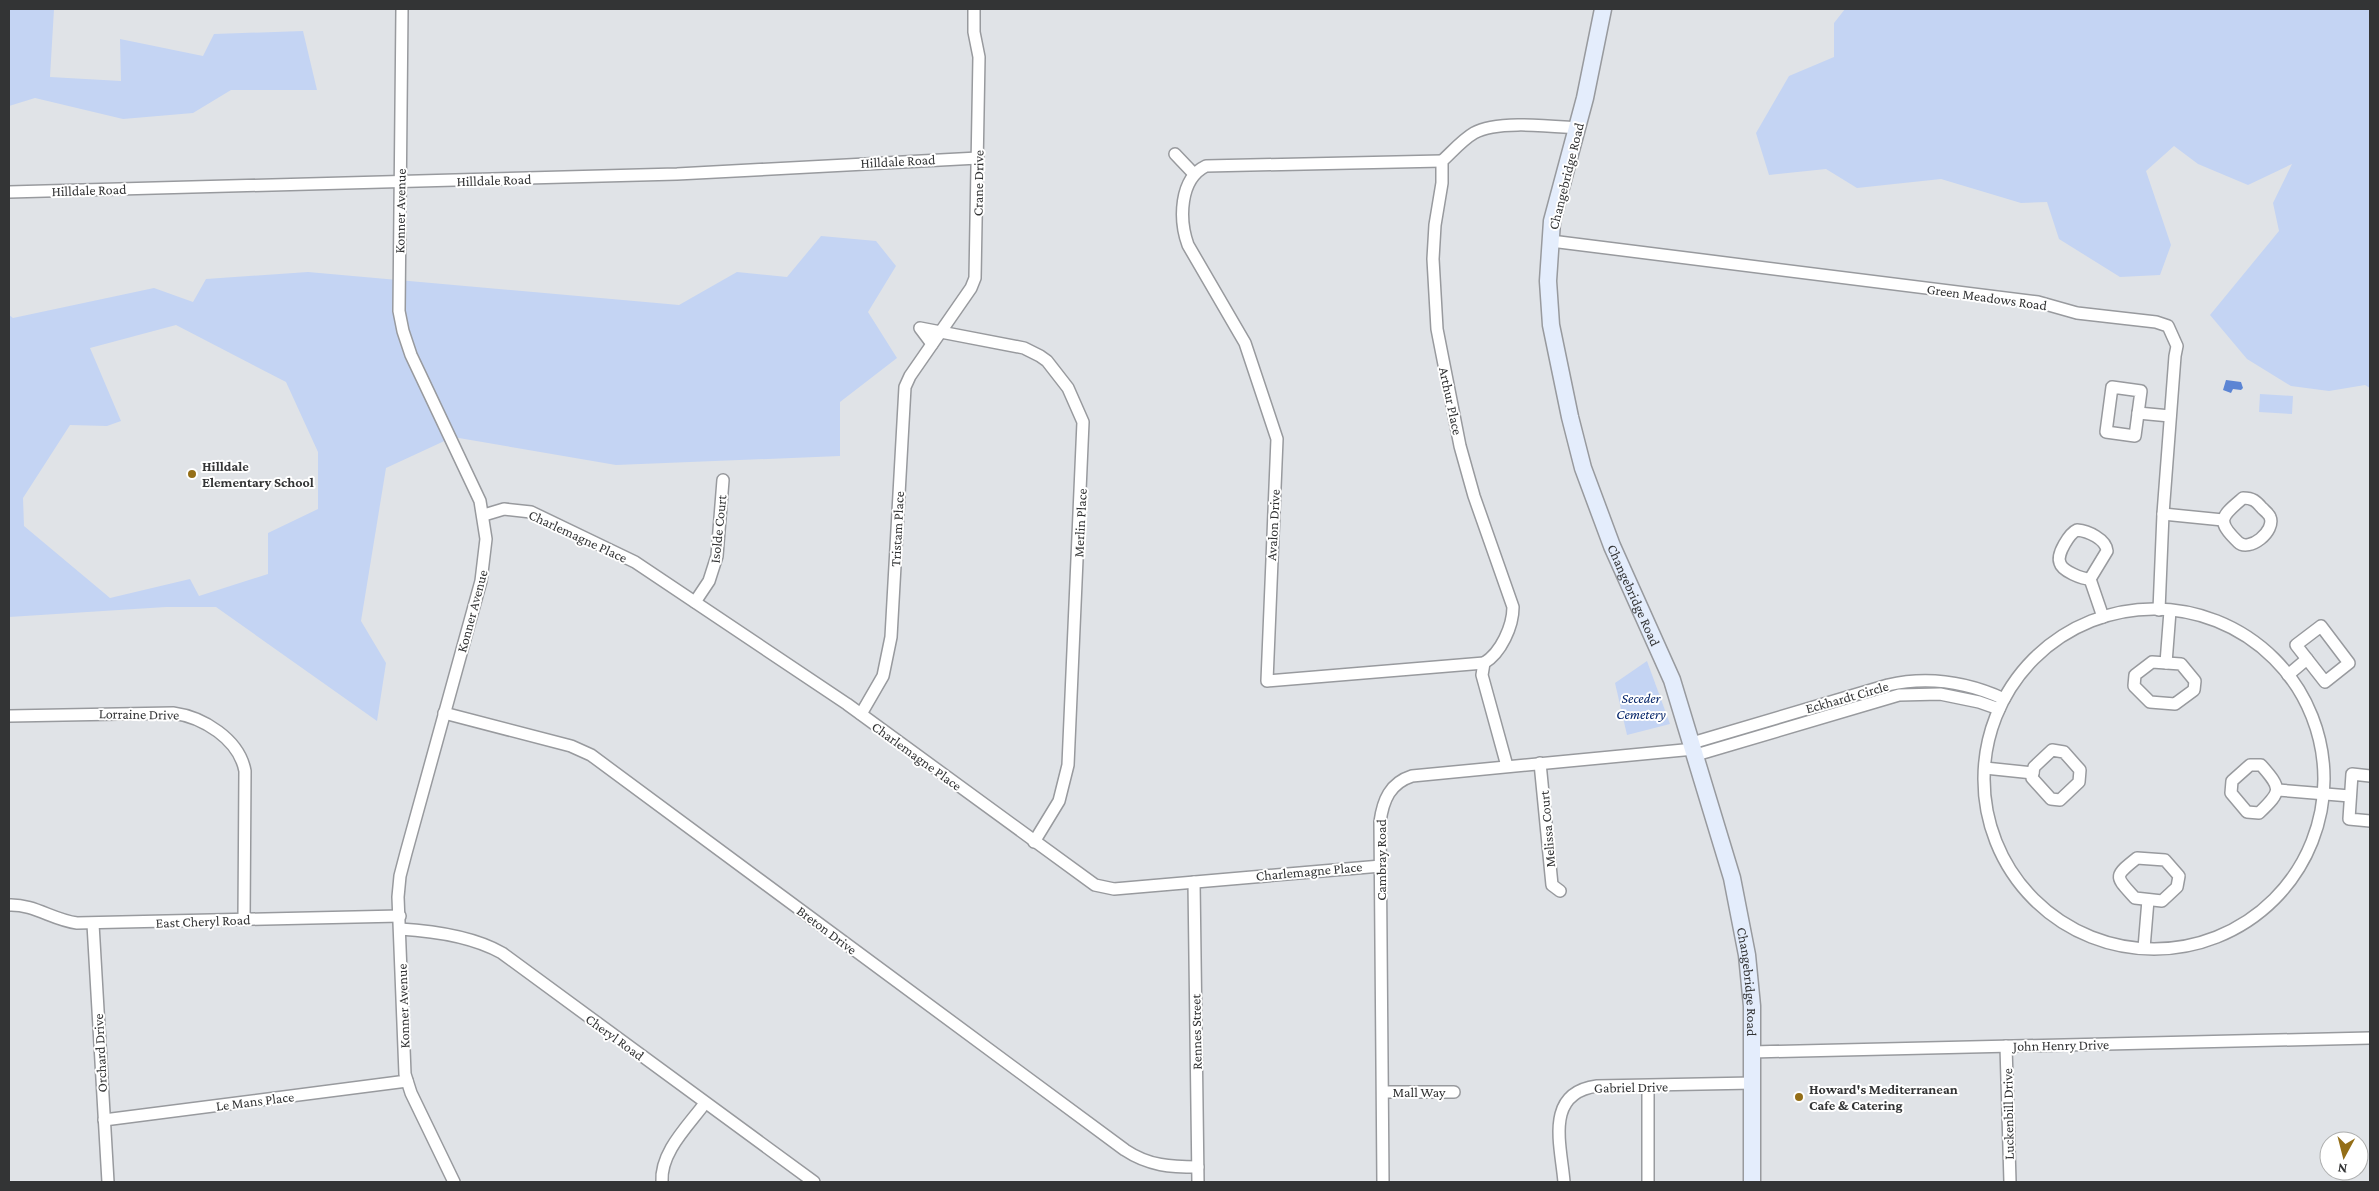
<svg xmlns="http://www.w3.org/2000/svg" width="2379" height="1191" viewBox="0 0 2379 1191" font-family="'Crimson Pro',serif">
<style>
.green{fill:#c4d4f3;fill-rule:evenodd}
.water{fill:#5c85d4}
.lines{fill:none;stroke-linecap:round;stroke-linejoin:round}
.minor-casing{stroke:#989a9e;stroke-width:14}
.secondary-casing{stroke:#989a9e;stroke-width:19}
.minor{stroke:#fff;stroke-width:11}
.secondary{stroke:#e4edfc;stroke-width:16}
.poi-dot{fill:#946e17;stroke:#fff;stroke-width:2}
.labels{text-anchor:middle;stroke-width:4;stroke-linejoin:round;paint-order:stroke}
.street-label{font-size:14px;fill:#333435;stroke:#fff}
.poi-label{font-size:14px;font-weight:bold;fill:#333435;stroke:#fff;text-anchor:start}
.park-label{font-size:14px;font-style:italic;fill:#05256a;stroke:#fff}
</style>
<rect width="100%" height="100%" fill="#e0e3e7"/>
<g class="green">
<polygon points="9,9 54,9 50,77 121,81 120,39 203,56 214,34 303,31 317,90 231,90 193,113 123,119 35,98 9,106"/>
<polygon points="1845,9 2370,9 2370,388 2365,385 2329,391 2291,386 2247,359 2210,315 2279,231 2273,203 2292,164 2248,185 2198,164 2174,146 2146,171 2171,245 2160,275 2120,277 2059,239 2047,202 2021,203 1941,179 1857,188 1826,169 1769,175 1756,133 1789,76 1834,57 1834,23"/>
<path d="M 821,236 L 876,241 L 896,266 L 868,312 L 897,358 L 840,402 L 840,456 L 616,465 L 453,437 L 386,468 L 361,621 L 386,663 L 377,721 L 216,607 L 166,607 L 9,617 L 9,315 L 13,318 L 154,288 L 193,302 L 206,279 L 308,272 L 679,305 L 737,272 L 787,277 ZM 176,325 L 286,382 L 318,452 L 318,509 L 268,533 L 268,574 L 199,596 L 190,579 L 110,598 L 24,526 L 23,498 L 70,425 L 107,426 L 121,421 L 90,348 Z"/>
<polygon points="2260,394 2293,396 2292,414 2259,412"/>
<polygon points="1647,661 1670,724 1627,735 1615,683"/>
</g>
<polygon class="water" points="2226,380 2241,382 2243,388 2241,390 2233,389 2231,393 2223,390"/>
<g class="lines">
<g class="minor-casing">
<g id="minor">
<polyline points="402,9 399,311 403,331 411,355 480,501 486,539 481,581 406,853 400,876 398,897 405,1074 411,1093 454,1182"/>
<polyline points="1175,154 1194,174"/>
<path d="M 1442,161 L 1206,166 C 1179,179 1179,220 1188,245 L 1245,343 L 1277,439 L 1267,681 L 1484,663"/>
<polyline points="9,192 677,174 978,158"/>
<polyline points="1551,241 2038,302 2077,313 2156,322 2168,326 2177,346 2175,356 2163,514 2159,610"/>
<polyline points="932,344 920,328 1024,348 1040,356 1047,361 1068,388 1083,422 1068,765 1059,801 1034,842"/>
<polygon points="2112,387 2141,391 2135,436 2106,432"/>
<polyline points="2138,413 2170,416"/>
<path d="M 2243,498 C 2253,498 2256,501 2262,508 C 2265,511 2269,514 2270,517 C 2276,531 2249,553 2238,542 C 2215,520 2222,516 2243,498 Z"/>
<polyline points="2163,514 2223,520"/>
<polyline points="484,515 504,509 531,512 635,562 847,704 1095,885 1114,889 1381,866"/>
<path d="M 2077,530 C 2088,531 2106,539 2107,551 L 2090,579 C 2082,579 2062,571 2060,563 C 2056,554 2070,533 2077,530 Z"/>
<polyline points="2090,579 2103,617"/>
<polyline points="695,602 709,581 717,556 723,480"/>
<circle cx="2154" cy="779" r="170"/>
<polygon points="2321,626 2349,663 2325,682 2296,645"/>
<polygon points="2152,662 2181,664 2195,681 2194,690 2175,704 2150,702 2134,686 2135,675"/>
<polyline points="2166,663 2170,611"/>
<polyline points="2288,675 2307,659"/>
<path d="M 444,713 L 571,746 L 591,755 L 1125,1150 C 1149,1166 1171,1167 1198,1167"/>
<polyline points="861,714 883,676 891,637 905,387 910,376 971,288 975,278 979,57 974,32 974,9"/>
<path d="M 9,716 L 173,713 C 203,717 239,739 245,771 L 244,919"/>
<path d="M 1692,743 L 1888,685 C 1928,676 1967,682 2004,699"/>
<polygon points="2052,750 2064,752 2080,770 2079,782 2060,800 2051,799 2032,778 2034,767"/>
<polyline points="1696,755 1899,695 1940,694 1979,702 1999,709"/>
<polyline points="1540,763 1552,885 1560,891"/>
<path d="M 2250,765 L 2261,765 C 2282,789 2282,791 2259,813 L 2247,812 L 2231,793 L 2232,781 Z"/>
<path d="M 1507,766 L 1482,675 L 1484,663 C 1501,653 1513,626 1513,607 L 1474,496 L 1460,446 L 1437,329 L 1433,259 L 1435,225 L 1442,183 L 1442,161 C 1452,152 1462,140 1474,133 C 1496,120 1550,126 1577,128"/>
<polyline points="1985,768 2033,773"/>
<polyline points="2370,776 2352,774 2349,819 2370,821"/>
<polyline points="2278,790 2350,796"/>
<path d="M 2137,858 L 2165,860 L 2179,876 L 2177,887 L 2162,901 L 2135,898 C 2115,876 2113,877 2137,858 Z"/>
<polyline points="1194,882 1198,1182"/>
<path d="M 9,905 C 34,904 53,920 77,923 L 400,916"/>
<polyline points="93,924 108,1182"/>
<path d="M 400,929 C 434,931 472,936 502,953 L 814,1182"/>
<polyline points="2144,948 2148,900"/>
<polyline points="2006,1046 2010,1182"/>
<polyline points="1752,1052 2370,1038"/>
<polyline points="1648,1086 1648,1182"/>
<polyline points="1383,1092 1454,1092"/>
<polyline points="104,1120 407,1081"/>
<path d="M 662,1182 C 660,1152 689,1125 705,1103"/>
<path d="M 1383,1182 L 1380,822 C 1383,800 1390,783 1412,776 L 1694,749"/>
<path d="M 1564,1182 C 1561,1145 1544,1093 1597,1086 L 1753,1083"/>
</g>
</g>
<g class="secondary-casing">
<g id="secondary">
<path id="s1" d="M 1603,9 L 1585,98 L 1552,221 L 1548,281 L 1551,325 L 1570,417 L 1583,468 L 1612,546 L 1672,680 L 1732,878 L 1747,955 L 1752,1006 L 1752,1182"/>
</g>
</g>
<use href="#minor" class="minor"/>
<use href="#secondary" class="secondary"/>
</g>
<g class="poi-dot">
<circle cx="192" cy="474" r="5"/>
<circle cx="1799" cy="1097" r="5"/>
</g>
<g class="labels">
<g class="street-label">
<text transform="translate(898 161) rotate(-3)" y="5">Hilldale Road</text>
<text transform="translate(1566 176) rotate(-76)" y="5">Changebridge Road</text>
<text transform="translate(494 180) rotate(-2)" y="5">Hilldale Road</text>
<text transform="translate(978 183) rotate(-89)" y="5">Crane Drive</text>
<text transform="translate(89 190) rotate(-2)" y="5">Hilldale Road</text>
<text transform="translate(400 211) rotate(-89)" y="5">Konner Avenue</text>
<text transform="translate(1987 297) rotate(8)" y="5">Green Meadows Road</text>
<text transform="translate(1451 401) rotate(78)" y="5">Arthur Place</text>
<text transform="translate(1080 523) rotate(-87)" y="5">Merlin Place</text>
<text transform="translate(1273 525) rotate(-87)" y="5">Avalon Drive</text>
<text transform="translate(718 529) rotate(-84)" y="5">Isolde Court</text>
<text transform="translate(897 529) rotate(-87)" y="5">Tristam Place</text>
<text transform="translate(578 536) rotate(25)" y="5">Charlemagne Place</text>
<text dy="5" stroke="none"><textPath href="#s1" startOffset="606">Changebridge Road</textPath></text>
<text transform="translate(472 611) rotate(-75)" y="5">Konner Avenue</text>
<text transform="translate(1847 697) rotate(-16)" y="5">Eckhardt Circle</text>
<text transform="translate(139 714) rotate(1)" y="5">Lorraine Drive</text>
<text transform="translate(917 756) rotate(36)" y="5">Charlemagne Place</text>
<text transform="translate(1547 829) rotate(-95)" y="5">Melissa Court</text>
<text transform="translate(1381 860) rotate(-90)" y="5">Cambray Road</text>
<text transform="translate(1309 871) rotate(-5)" y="5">Charlemagne Place</text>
<text transform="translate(203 921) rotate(-2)" y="5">East Cheryl Road</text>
<text transform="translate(827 930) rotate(37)" y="5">Breton Drive</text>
<text dy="5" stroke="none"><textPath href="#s1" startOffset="1011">Changebridge Road</textPath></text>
<text transform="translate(403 1006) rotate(-92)" y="5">Konner Avenue</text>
<text transform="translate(1196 1032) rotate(-91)" y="5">Rennes Street</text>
<text transform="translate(615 1037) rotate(36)" y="5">Cheryl Road</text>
<text transform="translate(2061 1045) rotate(-1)" y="5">John Henry Drive</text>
<text transform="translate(100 1053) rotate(-93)" y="5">Orchard Drive</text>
<text transform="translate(1631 1087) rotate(-1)" y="5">Gabriel Drive</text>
<text x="1419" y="1097">Mall Way</text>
<text transform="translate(255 1101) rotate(-7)" y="5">Le Mans Place</text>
<text transform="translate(2008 1114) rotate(-91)" y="5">Luckenbill Drive</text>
</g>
<g class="poi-label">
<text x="202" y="471">Hilldale<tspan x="202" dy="16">Elementary School</tspan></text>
<text x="1809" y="1094">Howard's Mediterranean<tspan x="1809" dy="16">Cafe &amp; Catering</tspan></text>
</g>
<g class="park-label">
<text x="1641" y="703">Seceder<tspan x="1641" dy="16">Cemetery</tspan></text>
</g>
</g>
<rect width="2379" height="1191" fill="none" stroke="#333435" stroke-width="20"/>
<g transform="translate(2344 1156) rotate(187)"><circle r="24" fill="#ffffff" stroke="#adaeae"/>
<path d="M0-4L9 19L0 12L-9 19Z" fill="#946e17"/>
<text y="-8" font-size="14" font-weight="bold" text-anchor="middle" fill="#333435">N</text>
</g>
</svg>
